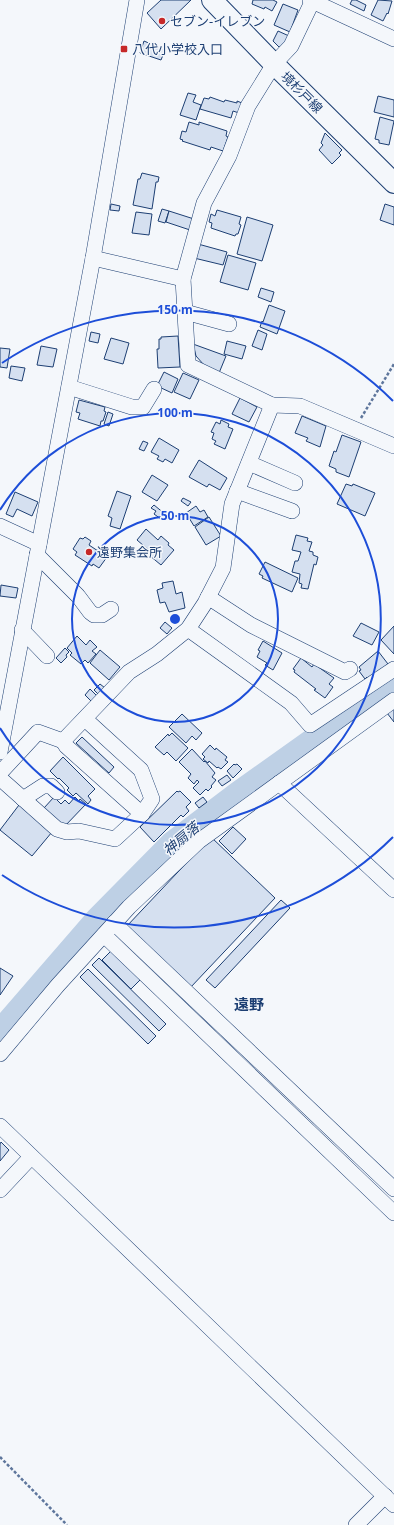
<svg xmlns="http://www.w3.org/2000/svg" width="394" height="1525" viewBox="0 0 394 1525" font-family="'Noto Sans','Noto Sans JP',sans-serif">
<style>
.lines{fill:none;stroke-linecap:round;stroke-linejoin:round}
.stream{stroke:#bed0e5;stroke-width:4}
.river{stroke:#bed0e5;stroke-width:25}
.building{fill:#d5e0f0;stroke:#1d3f73}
.minor-casing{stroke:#1d3f73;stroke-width:16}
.major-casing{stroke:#1d3f73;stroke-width:22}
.path{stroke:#5e769c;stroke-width:2.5;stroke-dasharray:3 2;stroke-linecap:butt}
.minor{stroke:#f4f7fb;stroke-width:15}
.major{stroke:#f4f7fb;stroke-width:20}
.ring{fill:none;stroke:#1d4ed8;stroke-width:2}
.poi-dot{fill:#c62828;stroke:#f4f7fb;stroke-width:1.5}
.labels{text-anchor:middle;stroke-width:3;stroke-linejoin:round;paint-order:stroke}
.poi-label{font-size:13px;fill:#1d3f73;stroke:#f4f7fb;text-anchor:start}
.street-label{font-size:13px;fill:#1d3f73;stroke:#f4f7fb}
.water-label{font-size:14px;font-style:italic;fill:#1d3f73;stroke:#f4f7fb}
.quarter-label{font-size:15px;font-weight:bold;fill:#1d3f73;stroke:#f4f7fb}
.centre{fill:#1d4ed8;stroke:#f4f7fb;stroke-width:2}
.ring-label{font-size:12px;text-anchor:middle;font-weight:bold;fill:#1d4ed8;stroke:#f4f7fb;stroke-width:3;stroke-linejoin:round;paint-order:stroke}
</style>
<rect width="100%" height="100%" fill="#f4f7fb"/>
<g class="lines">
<polyline class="stream" points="98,919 106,927"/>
<polyline class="river" points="0,1032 98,919 172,844 238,794 394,683"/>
</g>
<g class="building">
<polygon points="161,0 191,0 161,29 147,13"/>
<polygon points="253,0 273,0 277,2 272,11 265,7 264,9 252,4"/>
<polygon points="352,0 356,0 366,5 364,11 350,4"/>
<polygon points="378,0 392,1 388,14 387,13 383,21 371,15"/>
<polygon points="283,4 298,10 290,32 274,25"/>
<polygon points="278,31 289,36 284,47 279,47 273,41"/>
<polygon points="144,41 165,50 161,60 140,53"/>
<polygon points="188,93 196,95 193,102 201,105 196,120 180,115"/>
<polygon points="378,96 394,100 394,117 374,112"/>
<polygon points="210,97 224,102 225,100 237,103 237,101 242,103 239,113 233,111 231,118 200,109 204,98 209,99"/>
<polygon points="380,117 394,121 389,145 379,143 379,140 375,139"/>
<polygon points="189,122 199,125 199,122 227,131 226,136 228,137 223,151 211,147 210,150 182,141 183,140 180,139 182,131 186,132"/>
<polygon points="325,133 342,150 339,153 341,155 332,164 319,150 323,145 321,143"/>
<polygon points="142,173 159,177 158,182 156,182 152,209 133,205 138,179 140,179"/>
<polygon points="111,204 120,206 119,211 110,210"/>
<polygon points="385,204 394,207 394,225 380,220"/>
<polygon points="162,209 169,211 165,223 158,221"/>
<polygon points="217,210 241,217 239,224 241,225 238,234 236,234 235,236 211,228 212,223 209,222 211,214 215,216"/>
<polygon points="169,211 194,219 190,230 166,222"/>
<polygon points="136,212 152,214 149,235 132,233"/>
<polygon points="247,217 273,225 262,261 237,254"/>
<polygon points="198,244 227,252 223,265 194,258"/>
<polygon points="228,255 256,263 248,290 220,282"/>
<polygon points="261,288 274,292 271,302 258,297"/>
<polygon points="269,305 285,311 277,334 260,327 262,321 263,322"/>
<polygon points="258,330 267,334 262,350 252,346"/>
<polygon points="91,332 100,334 98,343 89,341"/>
<polygon points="178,336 180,367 158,368 157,349 159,349 159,339 161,339 161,337"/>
<polygon points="111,338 129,343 123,364 104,359"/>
<polygon points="227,341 246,346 242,359 224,354"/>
<polygon points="193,344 226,356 219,373 204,365 196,356"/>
<polygon points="41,346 57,349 53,367 37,365"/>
<polygon points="0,348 10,349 7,368 0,367"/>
<polygon points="11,366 25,368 22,381 9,378"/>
<polygon points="164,372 178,379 172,393 157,386"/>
<polygon points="183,373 199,380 190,399 174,392"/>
<polygon points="240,398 257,407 249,422 232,414"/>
<polygon points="79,400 105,407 104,411 106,412 103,421 101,421 100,426 78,419 80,413 76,412"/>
<polygon points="108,412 113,414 109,426 104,424"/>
<polygon points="302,416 326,426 320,447 306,441 308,438 295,433"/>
<polygon points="221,420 229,424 228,427 233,429 225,449 214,444 216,441 212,439 214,433 211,432 216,422 220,424"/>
<polygon points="342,435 361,442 349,477 336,472 336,469 329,466 334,451 336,452"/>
<polygon points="159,438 179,450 172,463 165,459 163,462 157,459 159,456 151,452"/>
<polygon points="143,441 148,443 144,451 139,449"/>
<polygon points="199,460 227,478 220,490 209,484 207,487 189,477"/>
<polygon points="152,475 168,485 157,501 142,492"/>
<polygon points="346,484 352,486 353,484 375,493 365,516 337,504"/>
<polygon points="117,491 131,496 120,529 110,526 112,518 108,516"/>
<polygon points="15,492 38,502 32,516 17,509 13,517 6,514"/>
<polygon points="183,498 191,502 188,506 181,501"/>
<polygon points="154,505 165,514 161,519 154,514 156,511 151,508"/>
<polygon points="196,506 200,512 204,510 208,517 194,526 186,513"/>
<polygon points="209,517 221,536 206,545 195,527"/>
<polygon points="146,529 158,540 161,536 169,543 168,545 174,550 161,565 149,555 151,552 137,540"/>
<polygon points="296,535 308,538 307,541 312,542 309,551 313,552 313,555 318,557 316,565 314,564 308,589 301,588 302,584 299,583 300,574 292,572 295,561 298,561 301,552 292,550"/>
<polygon points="85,537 91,541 89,545 107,557 99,568 93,564 92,566 75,555 77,552 73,549 80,538 83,539"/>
<polygon points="265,562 298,578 292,592 262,578 263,576 259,574"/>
<polygon points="173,581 176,594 182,592 185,608 169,612 165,602 160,603 157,590 163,588 162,583"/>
<polygon points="1,585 18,588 16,598 0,596"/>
<polygon points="165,622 172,628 167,634 160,628"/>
<polygon points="361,623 379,632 372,645 353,636"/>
<polygon points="394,626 394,654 381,640"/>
<polygon points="77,636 86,645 90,640 97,647 92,651 96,654 88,663 85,660 81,664 70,655 72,653 67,648"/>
<polygon points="263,641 282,653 273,670 265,665 267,663 257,657 260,651 258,650"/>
<polygon points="65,648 69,652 66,655 67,657 61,663 56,658"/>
<polygon points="100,650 120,667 109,680 90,663"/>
<polygon points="378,651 388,664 369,679 367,677 365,679 359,671 361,670 359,667"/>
<polygon points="301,658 312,667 314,664 334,678 329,684 333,687 325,698 314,690 316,689 294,672 295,670 293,669"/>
<polygon points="100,684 105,688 99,695 94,690"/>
<polygon points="90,689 97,696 92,702 85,695"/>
<polygon points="394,707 394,722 387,713"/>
<polygon points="182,714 202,733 196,740 192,736 186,743 169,727"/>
<polygon points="172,733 188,748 176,761 167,752 164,755 155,747 168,734 169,736"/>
<polygon points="82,737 114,767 109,773 76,743"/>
<polygon points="210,745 215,750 216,748 227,757 225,760 228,762 221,769 218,767 217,768 209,761 208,763 203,759 205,757 202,754"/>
<polygon points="192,749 204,762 205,761 215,773 212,777 216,780 211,786 212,787 208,791 206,789 200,795 193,788 199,782 197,780 194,784 188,778 191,774 179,762"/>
<polygon points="63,757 95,789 88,796 91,800 88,804 76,793 73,796 67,790 69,788 59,778 58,779 50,771"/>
<polygon points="234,764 235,765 237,764 242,769 233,778 227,771"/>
<polygon points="227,775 231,780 222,786 218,781"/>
<polygon points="177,791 178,792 180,791 191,802 186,807 189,811 183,817 181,815 154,842 140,827"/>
<polygon points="54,797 61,804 65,800 69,804 75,797 79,801 80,799 86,804 64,827 44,808"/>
<polygon points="203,797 207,802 199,808 195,803"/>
<polygon points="19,805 52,832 32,856 0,830"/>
<polygon points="233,827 246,839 232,854 219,841"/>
<polygon points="211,837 275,898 190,988 126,927"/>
<polygon points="281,900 290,908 215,988 206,980"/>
<polygon points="111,951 140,980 131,989 102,960"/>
<polygon points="99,958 166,1024 159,1031 92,965"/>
<polygon points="0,968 13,976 0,995"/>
<polygon points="88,969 156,1036 148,1044 80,977"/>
<polygon points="1,1142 9,1150 0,1161 0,1144"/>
</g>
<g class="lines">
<g class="minor-casing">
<g id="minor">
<polyline points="310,0 394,39"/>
<polyline points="93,258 183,279"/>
<polyline points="185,312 229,324"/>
<polyline points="69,387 132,407 143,407 154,389"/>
<polyline points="272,405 300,406 394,446"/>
<polyline points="249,463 295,483"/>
<polyline points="237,491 292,511"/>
<polyline points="0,526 39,544"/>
<polyline points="37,555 78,596 90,612 94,615 102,615 111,609"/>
<polyline points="208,597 251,625 345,672 350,669"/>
<polyline points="188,629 291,703 310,725 394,669"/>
<polyline points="22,630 47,656"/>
<polyline points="63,741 66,746 142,814"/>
<polyline points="0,752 93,258 137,0"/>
<polyline points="0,773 38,732 63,741 129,672 157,654 188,629 205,603 223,568 232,504 272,405 188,365 183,279 204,203 229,156 248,106 274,64 291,46 313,0"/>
<polyline points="0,780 3,781 57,829 67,832 79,831 115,839 142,814 152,799 141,770 85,719"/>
<polyline points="279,783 394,890"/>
<polyline points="23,799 43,786 51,786 57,792"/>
<polyline points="114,923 394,1189"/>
<polyline points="104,935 394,1213"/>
<polyline points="0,1054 58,985 129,907 199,841 394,700"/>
<polyline points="0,1126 394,1505"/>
<polyline points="0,1190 31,1157"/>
<polyline points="356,1525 385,1496"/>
</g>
</g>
<g class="major-casing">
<polyline id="major" points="212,0 274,64 394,183"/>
</g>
<g class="path">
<polyline points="361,418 394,364"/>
<polyline points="0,1457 67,1525"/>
</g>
<use href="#minor" class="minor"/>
<use href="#major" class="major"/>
</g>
<g class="ring">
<circle cx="175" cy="619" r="103"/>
<path d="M0 510A206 206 0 1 1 0 728"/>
<path d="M393 837A309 309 0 0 1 2 875M2 363A309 309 0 0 1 393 401"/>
</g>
<g class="poi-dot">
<circle cx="162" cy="21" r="4"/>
<rect x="120" y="45" width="8" height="8" rx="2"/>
<circle cx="89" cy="552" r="4"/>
</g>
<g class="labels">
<g class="poi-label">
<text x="170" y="26">セブン-イレブン</text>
<text x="132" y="54">八代小学校入口</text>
<text x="97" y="557">遠野集会所</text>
</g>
<g class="street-label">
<text transform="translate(302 92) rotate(45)" y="5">境杉戸線</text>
</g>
<g class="water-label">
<text transform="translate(181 839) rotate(-40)" y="5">神扇落</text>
</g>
<g class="quarter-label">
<text x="249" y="1010">遠野</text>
</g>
</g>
<circle cx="175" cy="619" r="6" class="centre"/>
<g class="ring-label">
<text x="175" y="314">150 m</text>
<text x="175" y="417">100 m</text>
<text x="175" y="520">50 m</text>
</g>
</svg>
